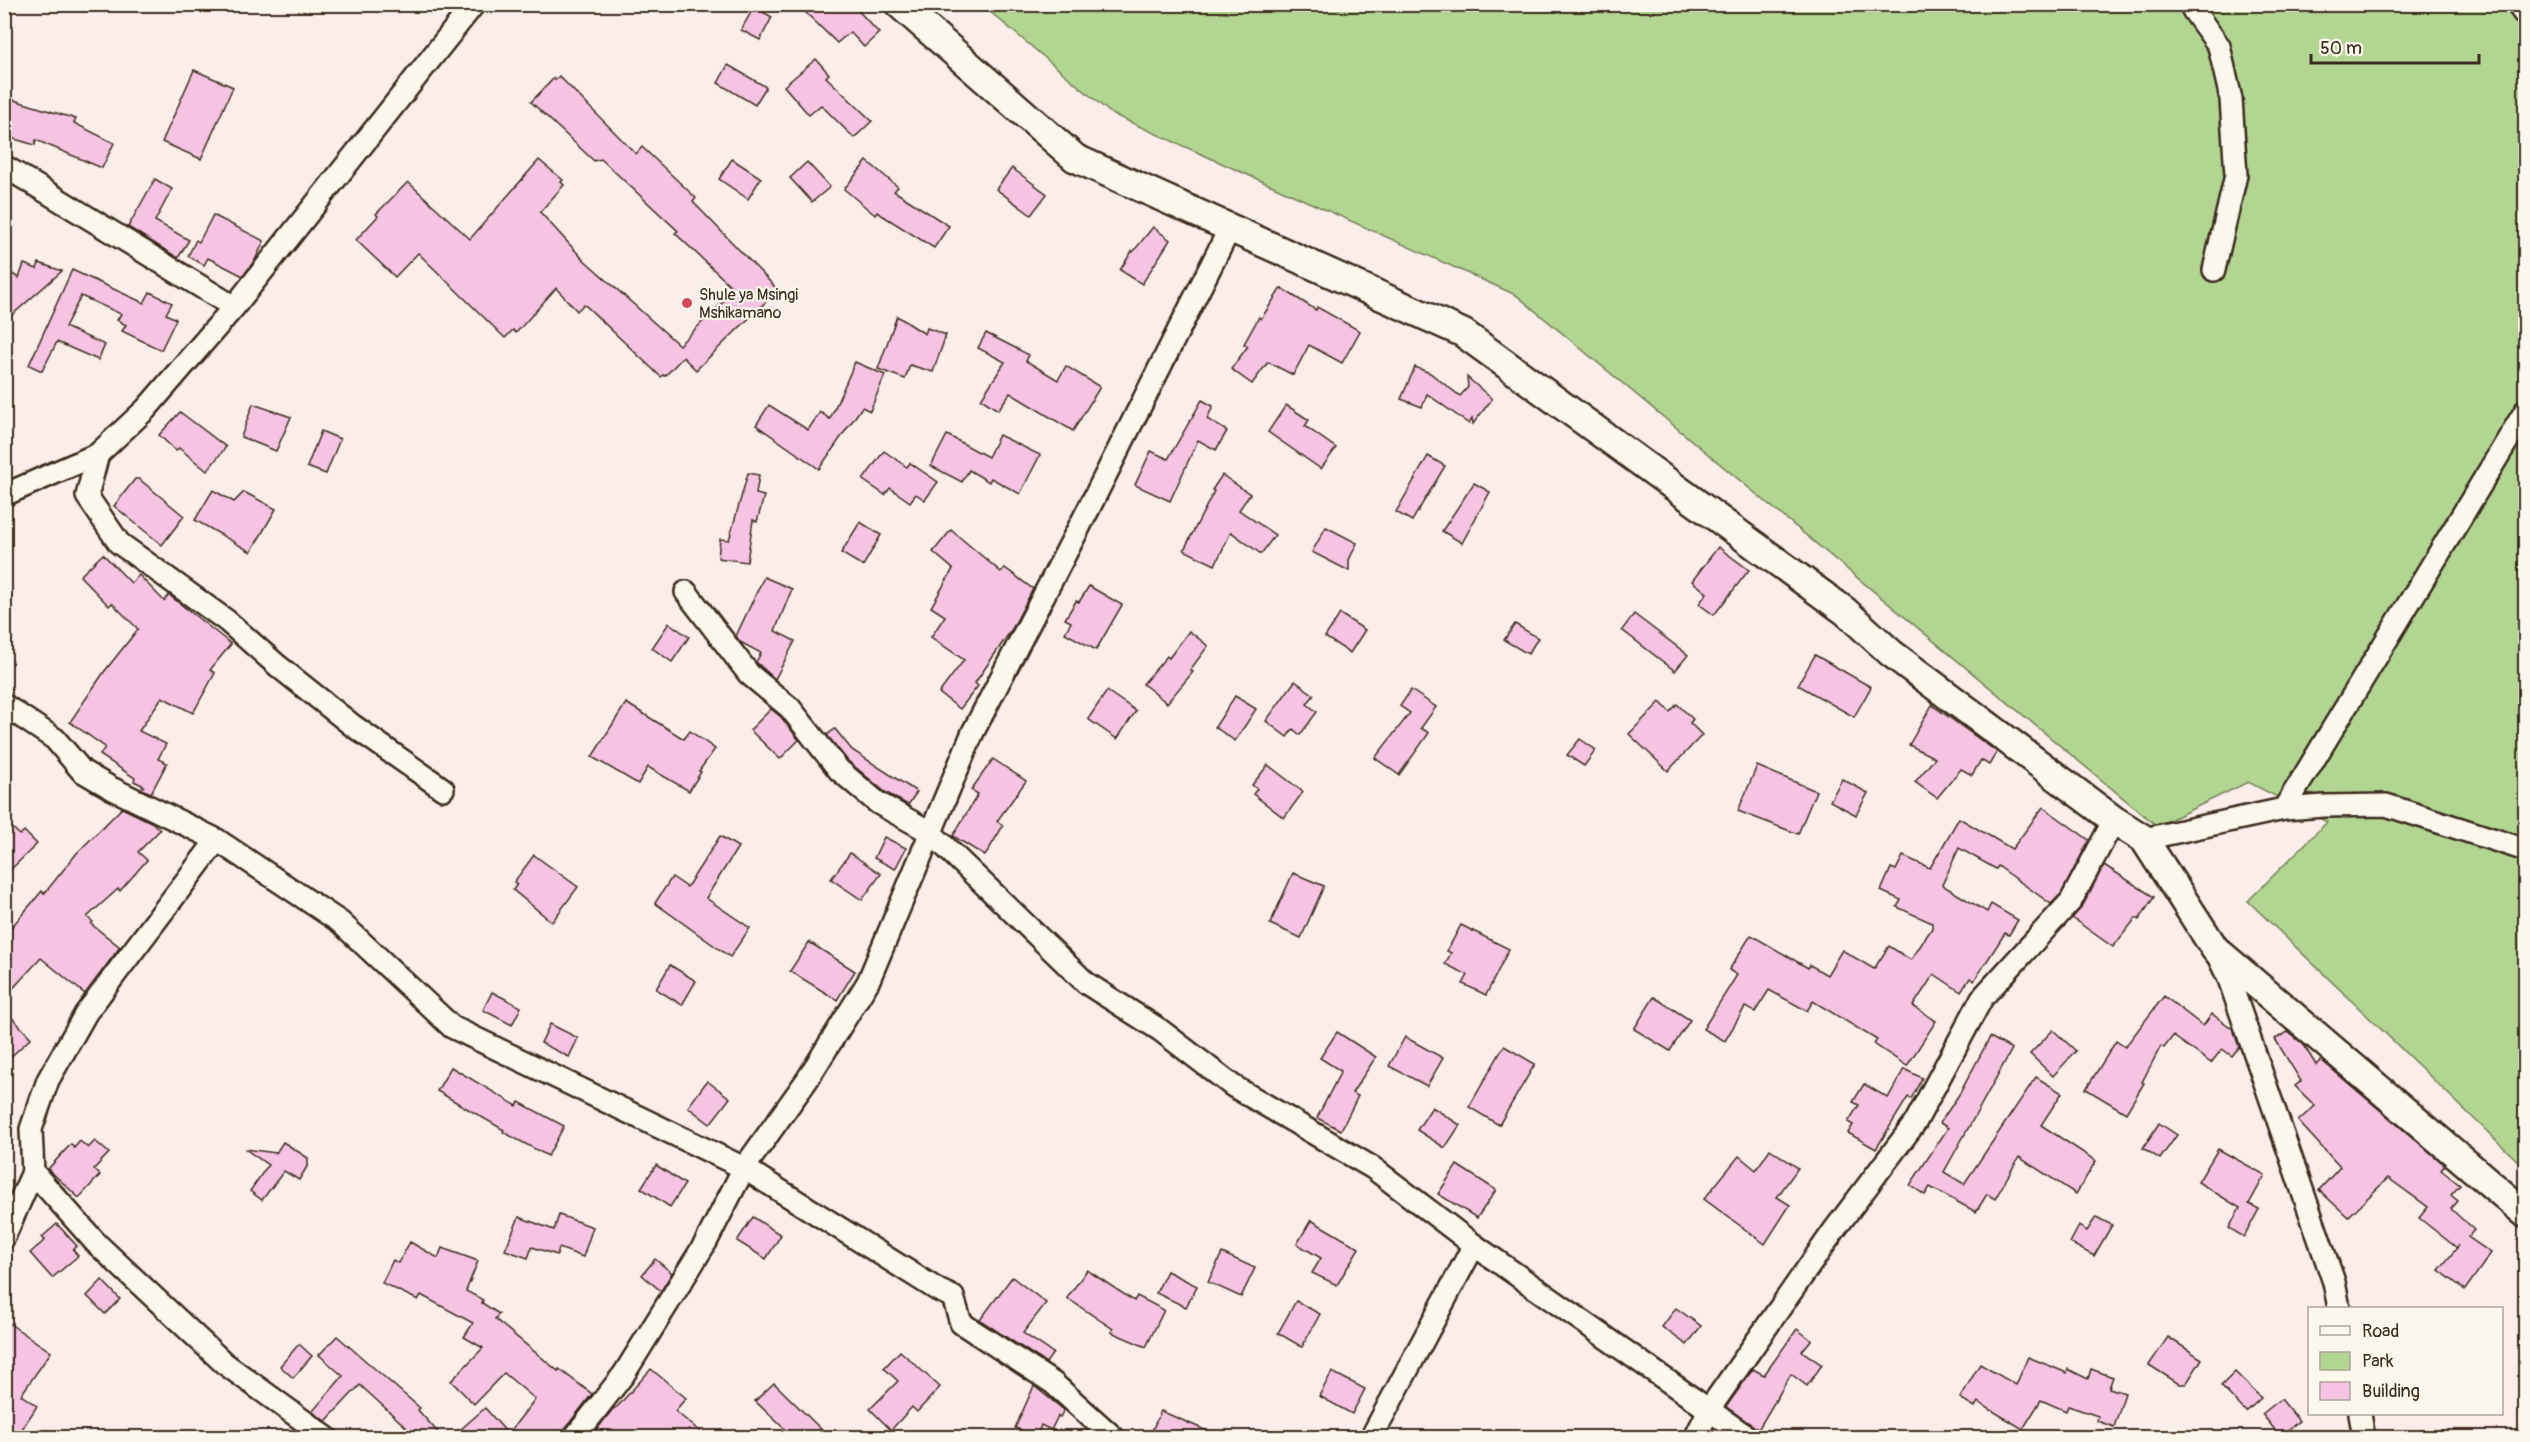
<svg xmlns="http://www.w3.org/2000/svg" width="2530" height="1442" viewBox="0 0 2530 1442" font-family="Pangolin,sans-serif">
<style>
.green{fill:#b2d691;stroke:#768058;stroke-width:1.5}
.building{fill:#f6c3e2;stroke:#3b2a1e;stroke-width:1.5}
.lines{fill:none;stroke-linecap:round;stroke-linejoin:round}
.minor-casing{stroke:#3b2a1e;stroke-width:26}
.tertiary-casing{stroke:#3b2a1e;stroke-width:32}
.minor{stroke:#fbf7ec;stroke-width:21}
.tertiary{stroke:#fbf7ec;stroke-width:27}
.poi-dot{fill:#d1495b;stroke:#fbf7ec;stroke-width:2}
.labels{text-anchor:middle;stroke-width:4.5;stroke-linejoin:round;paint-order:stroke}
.poi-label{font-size:16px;fill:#3b2a1e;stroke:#fbf7ec;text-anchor:start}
</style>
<rect width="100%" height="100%" fill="#faedea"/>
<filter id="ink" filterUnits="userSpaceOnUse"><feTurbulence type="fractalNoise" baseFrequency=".0167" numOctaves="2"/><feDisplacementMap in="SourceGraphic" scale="12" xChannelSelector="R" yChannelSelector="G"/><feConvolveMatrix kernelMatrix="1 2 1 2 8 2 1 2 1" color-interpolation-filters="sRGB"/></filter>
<g filter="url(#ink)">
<polygon class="green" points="982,5 2525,5 2525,1168 2248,901 2327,822 2248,782 2157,826 1516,295 1112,114"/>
<g class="building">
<polygon points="797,4 852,4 879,33 864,47 850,32 837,43"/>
<polygon points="754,7 772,17 760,40 741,30"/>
<polygon points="816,59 829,74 826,77 872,121 854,138 821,105 809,115 784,86"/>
<polygon points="728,65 766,87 755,105 718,83"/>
<polygon points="194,70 233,87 201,159 162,142"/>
<polygon points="559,76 636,154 642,147 696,198 693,202 778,290 696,370 683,357 665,376 663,375 661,377 586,306 583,305 577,311 556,288 516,333 513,330 505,338 418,253 395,277 356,240 378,216 376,214 408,182 470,239 539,160 563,180 561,182 564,185 540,212 582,258 679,345 735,290 675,233 678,231 601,159 594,161 531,102 554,78 555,80"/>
<polygon points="4,97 76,119 74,123 114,143 102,168 36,140 35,145 4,136"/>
<polygon points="732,159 761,178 748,199 719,179"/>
<polygon points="867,161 898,187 894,191 949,226 934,248 877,212 875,215 844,189"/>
<polygon points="807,162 830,187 812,202 790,178"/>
<polygon points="1012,168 1047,194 1031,215 996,189"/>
<polygon points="155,179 172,189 155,221 189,240 178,258 128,227"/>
<polygon points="213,215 264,241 255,260 243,276 208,258 204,265 188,256 196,240 199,242"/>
<polygon points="1153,227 1170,240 1142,284 1120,270 1132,251 1133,252"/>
<polygon points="39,263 62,271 4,322 4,269 19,278 24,264 37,269"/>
<polygon points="72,270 144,303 150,292 172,303 166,314 176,319 161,350 122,331 126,325 117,320 121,314 81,296 65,327 105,345 98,360 57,342 42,371 29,365"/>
<polygon points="1281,288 1316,310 1317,307 1360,331 1342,363 1309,345 1293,375 1268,362 1252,384 1231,369 1248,346 1244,344 1259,317 1261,319"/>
<polygon points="897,316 925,334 927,328 946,335 933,372 910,365 905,379 878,369"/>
<polygon points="986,333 1029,355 1026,361 1058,380 1066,366 1100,387 1073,431 1010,393 998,410 981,399 1005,362 978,348"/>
<polygon points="855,362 885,375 870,411 862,407 819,469 756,425 769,405 808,430 820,412 830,419"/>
<polygon points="1415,367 1430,373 1460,396 1468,387 1467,377 1492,399 1473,424 1472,419 1469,424 1427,394 1422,407 1401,399"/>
<polygon points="1202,400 1213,406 1207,419 1227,431 1216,450 1198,440 1170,501 1135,485 1151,451 1168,459"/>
<polygon points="253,404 291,417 276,451 241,437"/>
<polygon points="1286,405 1309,420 1305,426 1336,448 1321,469 1268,432"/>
<polygon points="180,412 226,447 207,471 179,448 176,451 159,435"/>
<polygon points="321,431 340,439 326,474 307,467"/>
<polygon points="947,435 988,457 999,435 1040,455 1020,494 991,478 989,482 969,470 962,482 931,466"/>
<polygon points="884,451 907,467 910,463 938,482 925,500 916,494 910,502 890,488 885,495 863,480"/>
<polygon points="1428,456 1445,466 1412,521 1396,512"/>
<polygon points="748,473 759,475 756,494 764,496 757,522 753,520 747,562 718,558 720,539 729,540"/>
<polygon points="1222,475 1250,494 1239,510 1275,535 1261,554 1231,532 1215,565 1184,550 1214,491 1212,490"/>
<polygon points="135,479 139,479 184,516 162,545 114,506"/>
<polygon points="1474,483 1490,492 1462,543 1442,531"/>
<polygon points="213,490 234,502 244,492 276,509 251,552 195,520"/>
<polygon points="860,522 881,535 863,566 841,553"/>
<polygon points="1326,527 1357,543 1349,560 1349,571 1312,552"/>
<polygon points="951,530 1001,572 1005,568 1033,589 1012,629 975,683 978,686 960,709 939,693 964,660 931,637 945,616 931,607 953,569 933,552"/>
<polygon points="1718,547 1749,570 1714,615 1699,604 1707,593 1692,581"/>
<polygon points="103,554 131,583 139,575 164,601 169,595 231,644 210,670 215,673 193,713 162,697 139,731 166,744 158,759 167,763 151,793 141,789 144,786 134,781 135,778 100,755 105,747 70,722 104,672 138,629 112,603 109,606 80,576"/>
<polygon points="764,577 792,589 775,631 795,641 775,679 756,662 761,653 740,642 736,636"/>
<polygon points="1089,586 1122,605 1096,650 1065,633 1071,622 1065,619 1076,601 1079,602"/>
<polygon points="1340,614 1365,630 1350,653 1325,637"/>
<polygon points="1634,614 1688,655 1675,671 1622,630"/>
<polygon points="669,623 689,637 672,662 652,648"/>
<polygon points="1515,624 1538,638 1528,654 1504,640"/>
<polygon points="1189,631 1208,646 1190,670 1193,672 1167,703 1143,684 1167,656 1169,658"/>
<polygon points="1815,655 1871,687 1854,717 1798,685"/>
<polygon points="1295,681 1314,695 1307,704 1317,712 1300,735 1293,729 1287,737 1266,721"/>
<polygon points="1411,690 1436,707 1421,728 1429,733 1399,775 1375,758 1410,713 1400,706"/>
<polygon points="1107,691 1136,711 1117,739 1088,719"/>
<polygon points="1235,696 1256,709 1235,741 1215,727"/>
<polygon points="1660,702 1670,712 1677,704 1693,719 1690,723 1702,735 1668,771 1629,734"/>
<polygon points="626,703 684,739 690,731 715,749 699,771 701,772 689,791 648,767 638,784 592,757"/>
<polygon points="1932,705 1997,752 1989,765 1981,760 1972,775 1961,769 1937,798 1915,782 1935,758 1909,745"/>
<polygon points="771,709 781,717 799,740 780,759 750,730"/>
<polygon points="835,729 852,750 917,792 908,805 885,792 848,761 827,735"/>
<polygon points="1580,739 1596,750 1584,766 1567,755"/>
<polygon points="993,759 1026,781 997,821 1003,826 985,856 953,836 978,794 971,790"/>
<polygon points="1268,765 1303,792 1284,818 1253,794 1257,789 1252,785"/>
<polygon points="1757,766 1816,791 1798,834 1738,811"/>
<polygon points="1842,779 1868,793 1856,815 1830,801"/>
<polygon points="2043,807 2089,840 2061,894 2051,904 1998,866 1996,869 1959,848 1942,885 1987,912 1991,904 2018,920 2009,935 2005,933 1974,981 1970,978 1961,992 1934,974 1913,1006 1936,1021 1907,1066 1874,1044 1877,1040 1813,1001 1807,1011 1769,990 1755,1012 1745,1007 1725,1041 1703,1029 1737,975 1729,970 1751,935 1808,968 1810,965 1827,975 1842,950 1874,969 1889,946 1911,960 1932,928 1932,923 1897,907 1901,900 1881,891 1891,868 1896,870 1903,856 1930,868 1959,818 2012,849"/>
<polygon points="122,808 153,823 160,830 138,852 147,860 120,891 118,889 87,917 93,922 91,924 120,947 85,994 41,958 4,998 4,936 42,891 44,894 77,853"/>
<polygon points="4,820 20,835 24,831 37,844 4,876"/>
<polygon points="720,836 738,847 706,898 750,928 730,957 655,903 672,877 687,887"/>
<polygon points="884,837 906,848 895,869 874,858"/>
<polygon points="850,853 881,874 862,900 831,879"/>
<polygon points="534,855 578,887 552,922 513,890 517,884 514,882"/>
<polygon points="2104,865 2154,897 2139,920 2136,918 2113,947 2072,918 2082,907"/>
<polygon points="1293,873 1324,886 1301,938 1270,924"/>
<polygon points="1461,925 1509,949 1486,995 1463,984 1468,975 1445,964 1451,953 1447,951"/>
<polygon points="809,942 855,971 837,1000 790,971"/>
<polygon points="670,965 696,981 682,1005 656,989"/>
<polygon points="492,992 521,1007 512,1025 483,1010"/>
<polygon points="2164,996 2203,1026 2212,1014 2233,1029 2239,1047 2232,1056 2222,1049 2211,1063 2173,1036 2164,1048 2161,1046 2142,1082 2144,1083 2126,1113 2086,1089 2116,1041 2125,1047"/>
<polygon points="1654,997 1690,1020 1670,1051 1634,1029"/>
<polygon points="4,1009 31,1038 4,1063"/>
<polygon points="550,1024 578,1038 569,1057 541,1043"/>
<polygon points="2053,1030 2076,1051 2053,1076 2030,1054"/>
<polygon points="1337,1032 1376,1057 1352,1093 1358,1096 1341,1130 1317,1118 1341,1071 1320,1058"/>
<polygon points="2288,1032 2303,1044 2316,1065 2321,1060 2445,1165 2441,1170 2460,1185 2451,1195 2458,1201 2451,1209 2474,1230 2468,1237 2491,1253 2465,1290 2439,1270 2459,1245 2457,1248 2419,1218 2428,1207 2388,1178 2348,1217 2319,1190 2340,1167 2298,1121 2315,1106 2295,1086 2301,1081 2275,1039"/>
<polygon points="1405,1037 1443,1058 1427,1086 1389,1066"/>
<polygon points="1990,1037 2012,1049 1944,1172 1964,1184 2036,1077 2062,1093 2041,1125 2096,1161 2076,1194 2019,1157 1995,1199 1987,1194 1976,1212 1930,1187 1925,1195 1910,1185 1948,1128 1940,1123 1960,1093"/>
<polygon points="1504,1046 1535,1064 1499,1125 1469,1107"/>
<polygon points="451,1067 517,1106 519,1102 564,1126 548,1156 503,1132 504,1130 437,1091"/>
<polygon points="1904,1069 1922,1078 1911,1099 1908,1097 1876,1149 1848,1133 1853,1125 1848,1122 1859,1105 1853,1102 1864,1084 1888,1098"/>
<polygon points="707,1081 730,1098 710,1124 688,1107"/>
<polygon points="1432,1107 1460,1125 1445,1148 1417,1130"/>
<polygon points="2159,1123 2177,1135 2160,1159 2143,1148"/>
<polygon points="80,1141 88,1148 95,1141 109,1153 94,1169 100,1175 79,1198 48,1169 71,1144 74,1148"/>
<polygon points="283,1142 308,1158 308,1165 299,1180 284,1171 262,1200 250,1191 268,1165 245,1149 276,1153"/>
<polygon points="1770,1149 1798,1168 1777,1197 1790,1205 1765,1244 1704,1199 1739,1156 1756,1170"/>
<polygon points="2218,1149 2265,1175 2249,1204 2259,1209 2244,1237 2229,1228 2240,1208 2198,1182"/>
<polygon points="656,1165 685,1184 670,1207 641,1188"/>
<polygon points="1457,1165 1496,1190 1477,1218 1438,1194"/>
<polygon points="559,1215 593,1227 583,1257 559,1248 557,1255 532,1247 528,1258 505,1250 519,1217 554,1230"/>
<polygon points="753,1217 781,1235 766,1259 737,1241"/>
<polygon points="2096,1217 2112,1225 2094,1256 2070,1243 2079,1226 2087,1231"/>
<polygon points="1311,1220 1359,1248 1337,1285 1312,1273 1321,1258 1297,1244"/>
<polygon points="57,1224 77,1246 73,1250 78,1256 52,1278 30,1253 45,1240 42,1237"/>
<polygon points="410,1242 438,1258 442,1248 478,1261 466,1291 483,1300 482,1303 499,1314 495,1319 558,1371 559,1369 592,1394 564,1430 561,1437 452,1437 485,1408 508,1434 535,1399 504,1373 474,1404 451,1381 483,1348 464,1337 473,1323 421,1295 418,1300 382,1283 393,1260 398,1263"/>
<polygon points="1222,1253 1255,1268 1241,1297 1208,1282"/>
<polygon points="655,1259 672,1273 661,1291 642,1275"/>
<polygon points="1087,1270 1134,1301 1137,1296 1164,1310 1146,1347 1111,1332 1113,1329 1067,1298"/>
<polygon points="1167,1271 1197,1286 1186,1307 1156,1293"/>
<polygon points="1012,1277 1046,1303 1023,1333 1053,1353 1046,1363 980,1320"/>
<polygon points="102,1280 120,1299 105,1314 87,1296"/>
<polygon points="1296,1301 1320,1314 1302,1347 1278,1333"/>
<polygon points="1676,1308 1701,1326 1687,1345 1662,1327"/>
<polygon points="4,1320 51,1352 21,1395 37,1406 17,1437 4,1437"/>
<polygon points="1797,1329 1811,1340 1802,1351 1822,1365 1807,1386 1791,1374 1758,1430 1726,1407 1753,1369 1764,1375"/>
<polygon points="337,1336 420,1408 418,1410 442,1437 395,1437 406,1427 360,1385 326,1421 312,1412 343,1376 319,1355"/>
<polygon points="2168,1337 2202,1359 2186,1384 2179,1384 2149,1365"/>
<polygon points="299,1344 312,1356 293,1378 280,1366"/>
<polygon points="900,1351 940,1387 917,1412 912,1407 891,1430 870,1409 898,1381 884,1368"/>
<polygon points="2028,1357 2067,1373 2068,1369 2088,1379 2091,1369 2113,1377 2109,1388 2125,1393 2114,1427 2097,1421 2098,1416 2068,1406 2066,1411 2041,1400 2023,1429 1978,1402 1975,1407 1960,1398 1980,1364 2016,1385"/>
<polygon points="651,1369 686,1398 675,1411 707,1437 591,1437 612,1410 618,1406"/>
<polygon points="1332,1372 1365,1389 1352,1414 1319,1396"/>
<polygon points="2235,1372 2261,1398 2246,1412 2221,1386"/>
<polygon points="774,1383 829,1437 793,1437 755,1401"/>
<polygon points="1034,1386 1064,1410 1060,1417 1058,1416 1051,1430 1041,1425 1037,1436 1015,1428"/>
<polygon points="2281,1399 2299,1421 2280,1436 2262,1414"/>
<polygon points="1161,1411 1221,1437 1149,1437"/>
</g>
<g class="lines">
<g class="minor-casing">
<g id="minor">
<polyline points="2193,4 2193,10 2219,46 2231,99 2236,175 2214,270"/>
<polyline points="2517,4 2526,16"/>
<polyline points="4,166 234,307"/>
<polyline points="98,454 87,496 119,543 227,621 278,666 352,725 443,789"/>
<polyline points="4,495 98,454 146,409 234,307 474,4"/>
<polyline points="686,592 749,674 790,708 839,770 878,803 930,832 1086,983 1160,1030 1233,1086 1373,1168 1474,1245 1749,1438"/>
<polyline points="4,705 55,739 82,771 111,788 217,840 340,922 452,1027 744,1168 938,1290 953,1297 961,1323 1053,1383 1114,1438"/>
<polyline points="2284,809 2324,806 2386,805 2526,850"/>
<polyline points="2144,839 2284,809 2526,410"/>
<polyline points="217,840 86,1013 48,1080 31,1129 33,1172 96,1243 224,1363 327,1438"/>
<polyline points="2216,952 2229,979 2334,1282 2339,1308"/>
<polyline points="4,1237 33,1172"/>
<polyline points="2360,1414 2364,1438"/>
<polyline points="574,1438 624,1374 706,1242 744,1168 807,1080 868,982 973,732 1088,510 1230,228"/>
<polyline points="1371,1438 1474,1245"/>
<polyline points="1695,1438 1710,1408 1835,1229 1915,1123 1982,998 2071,901 2114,820"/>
</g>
</g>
<g class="tertiary-casing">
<polyline id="tertiary" points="899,4 1075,158 1463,333 1845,611 1891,653 2114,820 2144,839 2215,949 2526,1214"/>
</g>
<use href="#minor" class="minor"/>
<use href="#tertiary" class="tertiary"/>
</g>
</g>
<circle class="poi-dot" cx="687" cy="303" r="6"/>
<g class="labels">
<g class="poi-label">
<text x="699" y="300">Shule ya Msingi<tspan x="699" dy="18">Mshikamano</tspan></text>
</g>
</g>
<rect width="2530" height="1442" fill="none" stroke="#fbf7ec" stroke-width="24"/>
<rect x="12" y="12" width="2506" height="1418" fill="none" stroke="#3b2a1e" stroke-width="2" filter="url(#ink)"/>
<rect x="2308" y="1307" width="195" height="108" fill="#fbf7ec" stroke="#aea59a" stroke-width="1.5"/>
<rect x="2320" y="1326" width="30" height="9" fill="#fbf7ec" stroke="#aea59a" stroke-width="1.5"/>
<text x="2362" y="1337" font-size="18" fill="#3b2a1e">Road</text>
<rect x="2320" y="1352" width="30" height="18" fill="#b2d691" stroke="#aea59a" stroke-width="1.5"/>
<text x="2362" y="1367" font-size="18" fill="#3b2a1e">Park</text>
<rect x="2320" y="1382" width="30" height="18" fill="#f6c3e2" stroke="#aea59a" stroke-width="1.5"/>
<text x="2362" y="1397" font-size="18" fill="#3b2a1e">Building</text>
<path d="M2311 54v9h168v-9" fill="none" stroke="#3b2a1e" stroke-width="3"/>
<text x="2320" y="54" font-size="18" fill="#3b2a1e" stroke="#fbf7ec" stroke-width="4.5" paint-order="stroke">50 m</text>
</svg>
